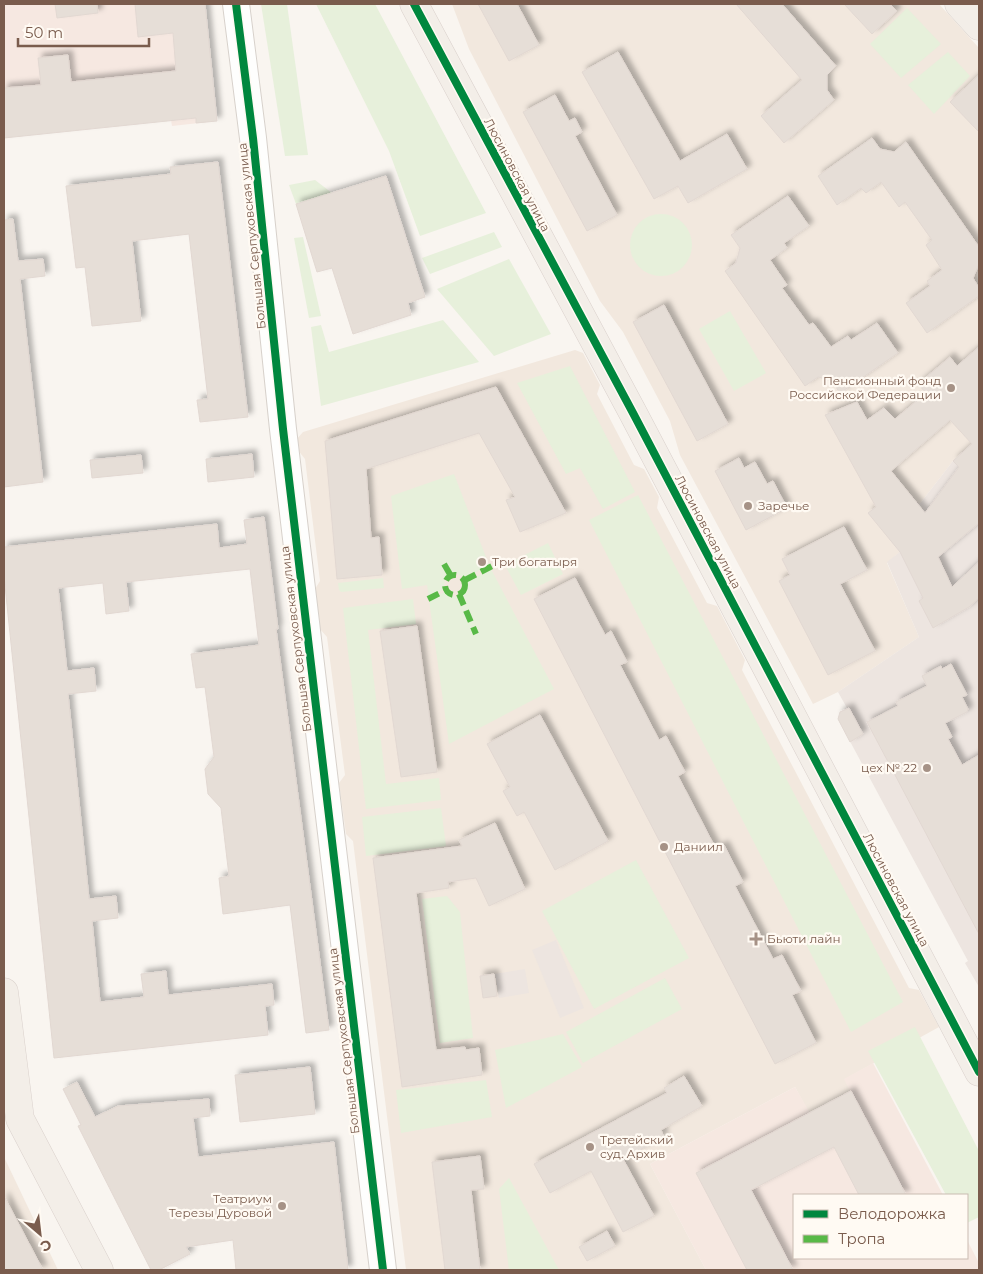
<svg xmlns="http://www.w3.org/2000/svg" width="983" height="1274" viewBox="0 0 983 1274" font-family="Montserrat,sans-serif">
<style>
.residential{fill:#f2e8de}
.commercial{fill:#f6e8e1}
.industrial{fill:#ede5e0}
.green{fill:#e7f0db}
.building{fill:#e6ded7;stroke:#e2d8d2;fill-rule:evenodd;filter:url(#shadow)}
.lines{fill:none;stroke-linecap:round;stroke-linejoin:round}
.minor-casing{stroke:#d7d1cb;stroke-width:28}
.major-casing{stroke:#dad1cc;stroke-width:29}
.minor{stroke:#fefefd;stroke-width:26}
.major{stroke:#f3eee8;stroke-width:28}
.quiet{stroke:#58b947;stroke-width:6;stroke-dasharray:12 6;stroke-linecap:butt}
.cycleway-casing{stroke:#fffaf3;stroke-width:11}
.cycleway{stroke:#00873e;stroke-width:8}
.poi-dot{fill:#a69286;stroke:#fffaf3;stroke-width:2}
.labels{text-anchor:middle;stroke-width:4.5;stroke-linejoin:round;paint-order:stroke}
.street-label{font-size:12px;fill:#7a5c4d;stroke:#fffaf3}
.poi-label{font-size:12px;fill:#7a5c4d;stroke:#fffaf3;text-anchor:start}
</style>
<defs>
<filter id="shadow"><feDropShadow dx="4.5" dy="-4.5" stdDeviation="2.5" flood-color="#0004"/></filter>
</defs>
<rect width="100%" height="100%" fill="#f9f5f0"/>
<g class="residential">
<polygon points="452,4 939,4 979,48 979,437 953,461 919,505 900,552 887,563 919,637 838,692 813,704 680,455 670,421 623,332 600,301 469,49"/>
<polygon points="575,350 583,353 600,385 597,394 634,465 644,469 659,497 657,508 707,603 717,606 745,660 742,670 909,988 919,990 939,1027 845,1079 851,1091 809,1113 795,1087 650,1164 706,1270 406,1270 353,841 346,834 339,783 345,775 327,637 320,629 315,589 320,581 305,459 297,449 296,440 303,432"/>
<polygon points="4,1157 58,1270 4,1270"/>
</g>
<g class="commercial">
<polygon points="4,4 205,4 217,121 172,126 171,120 4,138"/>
<polygon points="873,1063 943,1195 794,1195 794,1258 967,1258 967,1240 979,1263 979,1270 706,1270 650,1164 795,1087 810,1113 850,1091 844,1079"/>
</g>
<g class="industrial">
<polygon points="979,437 979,987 965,963 968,961 838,719 840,712 847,708 838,692 919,637 887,562 900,552 868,513 902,485 919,505 953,461"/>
<polygon points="556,940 584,1008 560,1018 532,950"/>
<polygon points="525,969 529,993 499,998 495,974"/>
</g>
<g class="green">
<polygon points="261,4 287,4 308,155 285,156"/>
<polygon points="316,4 375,4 486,213 420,236 389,151"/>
<polygon points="907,8 941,44 901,78 870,44"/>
<polygon points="948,52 970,76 934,114 908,85"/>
<polygon points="315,180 332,193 296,204 289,185"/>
<circle cx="661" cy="245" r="31"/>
<polygon points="494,232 502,247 430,274 422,258"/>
<polygon points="303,237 321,316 309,318 294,238"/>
<polygon points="509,259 551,334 494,356 437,289"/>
<polygon points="730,311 766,373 734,391 699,329"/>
<polygon points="443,320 479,362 321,406 311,327 321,325 329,352"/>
<polygon points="570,366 635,492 603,509 580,468 566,474 517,383"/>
<polygon points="454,474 489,565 465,578 456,573 445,579 444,589 429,597 427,585 402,589 391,496"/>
<polygon points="638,495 903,1002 851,1032 589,520"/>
<polygon points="548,543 563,574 521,595 505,565"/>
<path d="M 491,569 L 554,689 L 449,744 L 429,600 L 445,592 C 452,598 458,598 465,593 L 467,582 Z"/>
<polygon points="383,578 384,588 341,592 339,590 338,583"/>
<polygon points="413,599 416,624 368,630 386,784 439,778 441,800 366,809 343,608"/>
<polygon points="441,808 446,846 366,856 362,817"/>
<polygon points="636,860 689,958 594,1009 542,911"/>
<polygon points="447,896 460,912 473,1038 440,1043 422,899"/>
<polygon points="665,978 682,1009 583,1063 566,1032"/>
<polygon points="915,1027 979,1151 979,1217 967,1223 967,1195 946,1195 868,1051"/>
<polygon points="563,1034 582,1067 506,1108 495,1050"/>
<polygon points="486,1080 492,1117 401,1133 396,1090"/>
<polygon points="509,1178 559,1270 509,1270 499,1189"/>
</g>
<g class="building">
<polygon points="55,4 97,4 98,13 57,18"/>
<polygon points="135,4 205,4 217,121 196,123 196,118 4,138 4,88 41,85 38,58 68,55 71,82 176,71 173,33 138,37"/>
<polygon points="478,4 517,4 539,45 509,61"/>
<polygon points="736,4 782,4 836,66 827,75 827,90 834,100 784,143 761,116 802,80"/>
<polygon points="844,4 890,4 897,11 872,34"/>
<polygon points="618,52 680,161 727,134 747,169 688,203 678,186 654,199 582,72"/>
<polygon points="979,75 979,132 950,102"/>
<polygon points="555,95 569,121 575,118 582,132 575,136 617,215 587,231 523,112"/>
<polygon points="872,138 880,149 894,152 906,142 979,247 979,264 973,278 979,288 979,296 927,333 906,303 930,286 927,281 942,270 926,245 932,240 905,202 899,207 881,182 866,193 861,188 837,205 818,176"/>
<polygon points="218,162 248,417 200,422 197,400 208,399 189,234 132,241 141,321 92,326 85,267 76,268 66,186 171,174 170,167"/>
<polygon points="386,176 425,297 408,303 411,315 353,334 332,268 317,272 296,204"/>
<polygon points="788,196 809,226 784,243 787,248 770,260 787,285 782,288 809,325 813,323 831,347 848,336 851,340 877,323 898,353 840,393 832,381 818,377 805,386 725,271 736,263 740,248 731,235"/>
<polygon points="13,219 18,261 43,259 45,276 20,279 43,482 4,487 4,220"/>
<polygon points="664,305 728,424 697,441 633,322"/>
<path d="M 979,347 L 979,523 L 938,557 L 952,587 L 979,562 L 979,598 L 969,607 L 933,628 L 919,601 L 923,598 L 900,552 L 868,513 L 876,507 L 825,415 L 857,402 L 867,420 L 884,408 L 895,419 L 926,393 L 918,384 L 950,357 L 957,366 ZM 950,420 L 972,444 L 953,461 L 959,467 L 925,513 L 891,471 Z"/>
<polygon points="496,387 566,513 520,532 506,500 515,497 479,433 366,469 371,538 379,537 382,575 337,579 325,441"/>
<polygon points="252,454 254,477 208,482 206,459"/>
<polygon points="141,455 143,473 92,478 90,460"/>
<polygon points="739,458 744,468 755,462 767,484 773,481 787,508 746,530 715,471"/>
<polygon points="264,517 278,629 276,629 329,1030 306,1033 290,905 223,914 219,878 229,876 221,808 208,794 205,769 214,757 205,687 196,688 191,654 259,645 250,569 126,582 129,611 106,614 103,583 58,588 67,671 94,668 96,691 68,694 89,899 116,896 118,918 92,921 100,1002 144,997 141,974 166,971 168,995 272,984 274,1005 265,1006 268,1035 54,1058 4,576 4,547 217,524 219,548 247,544 244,520"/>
<polygon points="844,527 867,570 840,584 875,651 828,675 779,581 790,575 782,559"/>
<polygon points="575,578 605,635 611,631 627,662 620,665 659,740 666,736 685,772 678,776 716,849 724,845 743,882 735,886 773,959 782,955 801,991 792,995 816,1043 775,1064 534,599"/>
<polygon points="417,626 437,772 401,777 380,631"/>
<polygon points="951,664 967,695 962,697 968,709 967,712 945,723 952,737 948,739 962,765 979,755 979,934 867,722 898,706 896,702 927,686 922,676 941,666 942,669"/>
<polygon points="849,708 863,734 850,742 838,719 840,712"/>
<polygon points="540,715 608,841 555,870 524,812 517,816 503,791 510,787 487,744"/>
<polygon points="495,823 525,889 489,906 476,878 448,882 449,888 416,893 436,1050 465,1047 466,1050 479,1048 482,1075 402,1087 373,858 462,846 459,840"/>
<polygon points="494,974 497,996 483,998 480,976"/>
<polygon points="310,1067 315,1114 240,1122 235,1075"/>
<polygon points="684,1076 702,1106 661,1130 664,1137 623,1159 654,1216 623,1232 591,1171 550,1193 534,1164 667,1093 664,1088"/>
<polygon points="77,1082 95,1117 118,1106 209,1099 210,1116 193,1118 198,1157 334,1142 348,1270 236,1270 233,1240 186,1247 190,1254 159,1270 151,1270 78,1126 81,1125 63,1089"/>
<polygon points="851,1091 906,1195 859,1195 834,1147 751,1190 793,1270 747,1270 696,1173"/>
<polygon points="480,1156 484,1189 471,1190 480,1270 445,1270 432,1162"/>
<polygon points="4,1196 24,1234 43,1270 4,1270"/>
<polygon points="607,1231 615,1246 587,1261 579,1247"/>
</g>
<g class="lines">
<g class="minor-casing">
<polyline id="minor" points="236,4 253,138 283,429 383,1270"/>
</g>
<g class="major-casing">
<g id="major">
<polyline points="414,4 633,413 979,1072"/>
<polyline points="959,4 979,26"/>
<polyline points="4,992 20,1119 99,1270"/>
</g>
</g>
<use href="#minor" class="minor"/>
<use href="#major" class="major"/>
<g class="quiet">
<polyline points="444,564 451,576"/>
<circle cx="455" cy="585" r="10"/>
<polyline points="465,580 496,564"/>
<polyline points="459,594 476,634"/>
<polyline points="428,599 446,590"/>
</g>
<g class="cycleway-casing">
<g id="cycleway">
<polyline points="236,4 253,138 283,429 383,1270"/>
<polyline points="414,4 633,413 979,1072"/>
</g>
</g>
<use href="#cycleway" class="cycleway"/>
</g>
<g class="poi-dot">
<circle cx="951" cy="388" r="5"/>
<circle cx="748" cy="506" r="5"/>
<circle cx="482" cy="562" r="5"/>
<circle cx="927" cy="768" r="5"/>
<circle cx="664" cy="847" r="5"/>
<path d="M753.5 931.5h5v5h5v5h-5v5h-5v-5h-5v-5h5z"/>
<circle cx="590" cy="1147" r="5"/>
<circle cx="282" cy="1206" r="5"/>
</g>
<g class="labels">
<g class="street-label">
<text transform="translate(517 175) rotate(62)" y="4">Люсиновская улица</text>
<text transform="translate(252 236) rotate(-96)" y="4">Большая Серпуховская улица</text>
<text transform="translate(708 532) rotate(62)" y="4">Люсиновская улица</text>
<text transform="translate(296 639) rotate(-97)" y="4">Большая Серпуховская улица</text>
<text transform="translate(896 890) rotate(62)" y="4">Люсиновская улица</text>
<text transform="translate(344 1041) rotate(-97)" y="4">Большая Серпуховская улица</text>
</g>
<g class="poi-label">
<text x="941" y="385" text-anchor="end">Пенсионный фонд<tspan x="941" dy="14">Российской Федерации</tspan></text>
<text x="758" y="510">Заречье</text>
<text x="492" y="566">Три богатыря</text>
<text x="917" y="772" text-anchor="end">цех № 22</text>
<text x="674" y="851">Даниил</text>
<text x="767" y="943">Бьюти лайн</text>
<text x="600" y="1144">Третейский<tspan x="600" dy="14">суд. Архив</tspan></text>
<text x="272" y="1203" text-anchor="end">Театриум<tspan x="272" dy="14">Терезы Дуровой</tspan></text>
</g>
</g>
<rect width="983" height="1274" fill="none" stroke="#7a5c4d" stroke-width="10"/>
<rect x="793" y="1194" width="175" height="65" fill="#fffaf3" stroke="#cabbb1"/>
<rect x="803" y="1210" width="25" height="8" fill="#00873e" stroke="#cabbb1"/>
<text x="838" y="1219" font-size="15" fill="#7a5c4d">Велодорожка</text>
<rect x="803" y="1235" width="25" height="8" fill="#58b947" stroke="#cabbb1"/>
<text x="838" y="1244" font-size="15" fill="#7a5c4d">Тропа</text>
<g transform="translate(40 1234) rotate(152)" stroke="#fffaf3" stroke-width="4" paint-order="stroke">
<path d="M0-4L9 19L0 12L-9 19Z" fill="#7a5c4d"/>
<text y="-8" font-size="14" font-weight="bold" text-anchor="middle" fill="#7a5c4d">С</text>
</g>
<path d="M18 38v8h131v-8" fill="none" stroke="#7a5c4d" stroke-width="2.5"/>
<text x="25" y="38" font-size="15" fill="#7a5c4d" stroke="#fffaf3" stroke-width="4" paint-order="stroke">50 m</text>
</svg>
